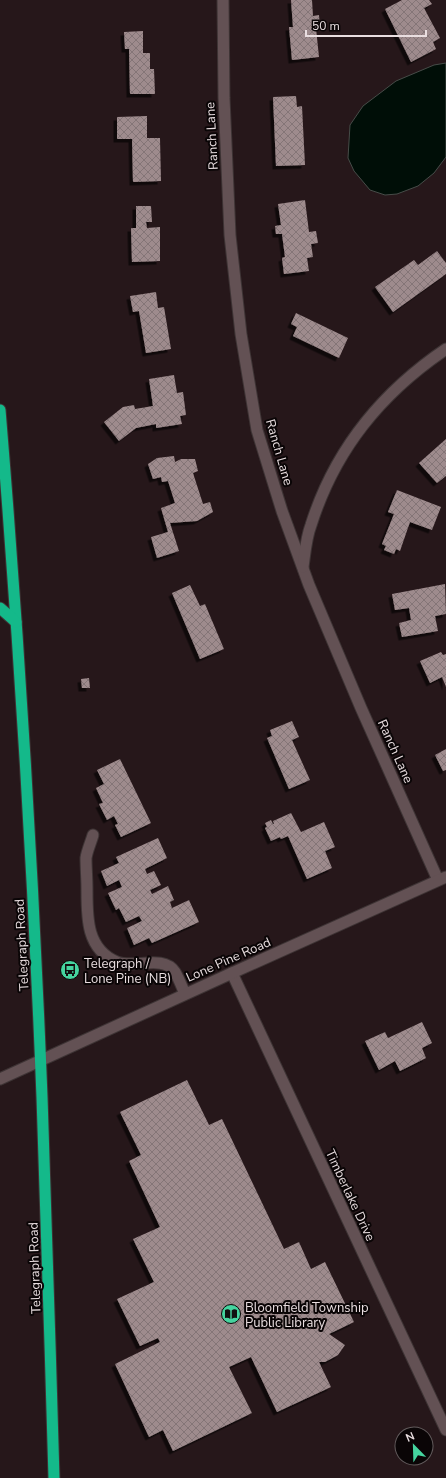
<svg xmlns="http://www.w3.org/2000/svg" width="446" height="1478" viewBox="0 0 446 1478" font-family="'Nunito Sans',sans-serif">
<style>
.water{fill:#000e07;stroke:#464c48}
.building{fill:url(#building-cross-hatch);filter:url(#shadow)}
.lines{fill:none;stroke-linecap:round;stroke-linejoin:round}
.minor-casing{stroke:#3e3435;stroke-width:13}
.tertiary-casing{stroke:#3e3435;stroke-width:13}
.trunk-casing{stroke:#3e3435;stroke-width:13}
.minor{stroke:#635154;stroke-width:11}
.tertiary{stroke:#635154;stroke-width:11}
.trunk{stroke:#14b98a;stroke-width:11}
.labels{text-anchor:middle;stroke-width:4;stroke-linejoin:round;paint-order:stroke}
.street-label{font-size:13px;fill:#e9dee0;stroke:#0a0506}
.poi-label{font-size:13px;fill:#e9dee0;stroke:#0a0506;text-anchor:start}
</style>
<defs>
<pattern id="building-cross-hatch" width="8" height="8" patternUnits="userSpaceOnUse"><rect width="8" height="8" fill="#9e8b8d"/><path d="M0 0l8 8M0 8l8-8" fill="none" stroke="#847577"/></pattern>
<filter id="shadow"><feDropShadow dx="-3.5" dy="3.5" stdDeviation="0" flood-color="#0009"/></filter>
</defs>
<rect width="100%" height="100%" fill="#26171a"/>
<polygon class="water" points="446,63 446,157 434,173 418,186 397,194 385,195 370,190 354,171 348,158 350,125 363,106 396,81 434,65"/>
<g class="building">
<polygon points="291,0 312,0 313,16 319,15 320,27 316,28 319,57 292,60 289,27 293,27"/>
<polygon points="402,0 429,0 432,4 424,8 440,38 433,42 436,49 411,62 385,9"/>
<polygon points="143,31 143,53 150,53 150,69 154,69 155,94 130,94 129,49 125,49 124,32"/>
<polygon points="296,96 297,107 302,106 305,165 276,166 273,97"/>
<polygon points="147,116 147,138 160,138 161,181 133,182 132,139 117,139 117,117"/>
<polygon points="305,200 309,232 316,231 318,243 311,244 313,257 307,258 309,271 284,274 282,258 285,257 282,234 276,234 275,226 281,225 278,204"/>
<polygon points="136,206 151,206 152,222 146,222 147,228 160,227 160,261 132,262 131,228 136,228"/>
<polygon points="437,251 446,263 446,274 393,312 375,287 414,260 418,265"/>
<polygon points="156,292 158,308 164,307 171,349 146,353 139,311 133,312 130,296"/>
<polygon points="296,313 348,338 339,358 293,336 297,327 291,324"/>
<polygon points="174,375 177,393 183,392 186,415 180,416 182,424 156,428 156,424 136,428 119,441 104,422 123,407 134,405 135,409 153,406 149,379"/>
<polygon points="446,439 446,476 437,483 419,463"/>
<polygon points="174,456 175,462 181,459 195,459 198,471 193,473 203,504 210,502 213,512 197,521 170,523 179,551 157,558 151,537 168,532 161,508 175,503 168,481 162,482 161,477 153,479 148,464 157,458"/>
<polygon points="397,490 441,507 432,530 410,522 400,551 396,549 394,554 384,550 386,546 382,544 394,514 388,512"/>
<polygon points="445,584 446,614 435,616 438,631 402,637 399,623 411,620 409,608 395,610 392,594"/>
<polygon points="190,585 200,606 205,604 224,649 200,659 172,593"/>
<polygon points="441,652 443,655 446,654 446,687 442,677 430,683 420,661"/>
<polygon points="89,678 90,688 82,688 81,679"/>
<polygon points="292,721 299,737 292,740 310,780 289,789 267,738 272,736 270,730"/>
<polygon points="446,749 446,770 443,771 435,755"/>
<polygon points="120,759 151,823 121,837 115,825 118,824 114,816 107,820 99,804 103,803 96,788 104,784 97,770"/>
<polygon points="291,813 301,832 324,822 335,847 325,851 332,868 307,879 288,836 281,839 280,837 271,841 265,828 267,827 265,823 271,820 273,824 274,824 273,821"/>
<polygon points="158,838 167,858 145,869 147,874 154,871 161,885 150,890 152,894 168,886 174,900 170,902 172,908 189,900 199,922 152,943 149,938 134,945 127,928 142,921 139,916 126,922 119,908 116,910 108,893 122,887 119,880 107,886 101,871 119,863 116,857"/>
<polygon points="422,1022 432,1043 422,1048 426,1058 400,1071 395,1061 379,1070 365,1041 385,1032 388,1038"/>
<polygon points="187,1080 209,1125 222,1119 284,1249 299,1242 311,1269 325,1262 354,1322 329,1334 345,1345 338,1355 325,1362 319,1362 331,1387 277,1412 251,1357 229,1367 252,1413 173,1451 163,1430 149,1437 115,1364 160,1342 158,1338 140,1346 117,1299 154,1282 133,1239 160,1227 129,1161 141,1155 120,1112"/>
</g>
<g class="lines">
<g class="minor-casing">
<g id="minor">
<polyline points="223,0 224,98 230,235 241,334 257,430 282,511 309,585 361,708 438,880"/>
<path d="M 303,567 C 305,553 306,538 311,525 C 335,449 381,393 446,349"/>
<path d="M 93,835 C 91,842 87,851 86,858 C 86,868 87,879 87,889 C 87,917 86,949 117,962 C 134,969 163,954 175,972 C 179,979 182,987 185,994"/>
<polyline points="232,973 446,1430"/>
</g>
</g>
<g class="tertiary-casing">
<polyline id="tertiary" points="0,1079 232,973 446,877"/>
</g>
<g class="trunk-casing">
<g id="trunk">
<path d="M 0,410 C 19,639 33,868 42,1097 C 47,1224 50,1351 54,1478"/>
<polyline points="0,608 16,622"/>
</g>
</g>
<use href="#minor" class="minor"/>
<use href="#tertiary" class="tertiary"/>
<use href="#trunk" class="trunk"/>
</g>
<defs>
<g id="bus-disc" transform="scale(1)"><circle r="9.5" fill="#45d49f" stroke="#0a0506"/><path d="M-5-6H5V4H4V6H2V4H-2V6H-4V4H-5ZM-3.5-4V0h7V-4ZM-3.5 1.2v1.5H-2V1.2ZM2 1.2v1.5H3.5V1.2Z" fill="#111"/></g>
<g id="library-disc" transform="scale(1)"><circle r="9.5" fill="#45d49f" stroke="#0a0506"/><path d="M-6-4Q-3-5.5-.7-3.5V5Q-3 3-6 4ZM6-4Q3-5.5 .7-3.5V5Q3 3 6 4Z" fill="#111"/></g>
</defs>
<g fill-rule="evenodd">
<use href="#bus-disc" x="70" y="970"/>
<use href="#library-disc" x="231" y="1314"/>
</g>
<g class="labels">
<g class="street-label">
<text transform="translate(211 136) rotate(-93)" y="5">Ranch Lane</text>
<text transform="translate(280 452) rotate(74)" y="5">Ranch Lane</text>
<text transform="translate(396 751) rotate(66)" y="5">Ranch Lane</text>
<text transform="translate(21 945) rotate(-93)" y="5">Telegraph Road</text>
<text transform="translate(228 959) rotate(-24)" y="5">Lone Pine Road</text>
<text transform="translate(351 1195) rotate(65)" y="5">Timberlake Drive</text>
<text transform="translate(34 1268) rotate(-92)" y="5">Telegraph Road</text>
</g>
<g class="poi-label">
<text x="84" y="968">Telegraph /<tspan x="84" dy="15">Lone Pine (NB)</tspan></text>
<text x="245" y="1312">Bloomfield Township<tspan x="245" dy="15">Public Library</tspan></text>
</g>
</g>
<g transform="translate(414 1446) rotate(337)"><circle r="19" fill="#0a0506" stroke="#635c5d"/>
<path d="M0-3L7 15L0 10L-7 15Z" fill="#45d49f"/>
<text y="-6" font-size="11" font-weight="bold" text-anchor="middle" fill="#e9dee0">N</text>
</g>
<path d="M306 30v6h120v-6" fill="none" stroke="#e9dee0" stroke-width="2"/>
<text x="312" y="30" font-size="12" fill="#e9dee0" stroke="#0a0506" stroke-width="3" paint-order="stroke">50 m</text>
</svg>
